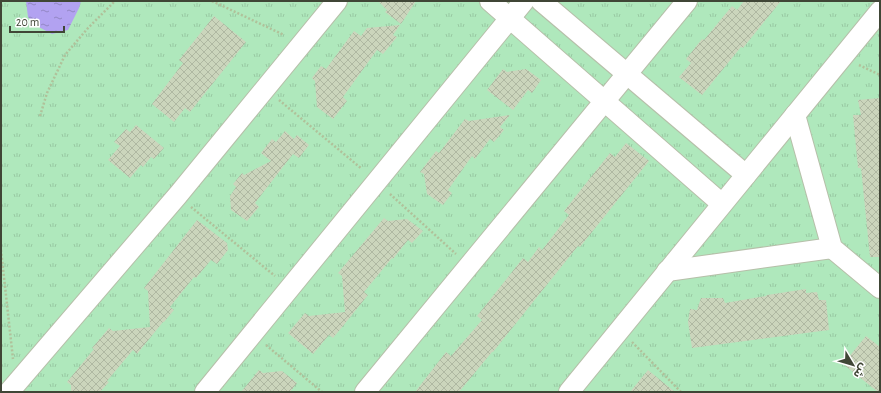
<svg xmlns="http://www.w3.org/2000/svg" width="881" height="393" viewBox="0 0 881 393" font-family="'Alegreya Sans','Noto Sans Arabic',sans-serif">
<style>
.grass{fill:url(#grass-tufts)}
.water{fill:url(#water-ripples)}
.building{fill:url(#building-cross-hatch)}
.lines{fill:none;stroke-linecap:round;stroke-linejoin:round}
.minor-casing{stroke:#b6bfa9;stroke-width:22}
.path{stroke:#b0c19a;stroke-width:2.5;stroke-dasharray:2 2;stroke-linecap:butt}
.minor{stroke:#fff;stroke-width:20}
</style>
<defs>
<pattern id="grass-tufts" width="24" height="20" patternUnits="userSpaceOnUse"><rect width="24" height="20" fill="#afe8bc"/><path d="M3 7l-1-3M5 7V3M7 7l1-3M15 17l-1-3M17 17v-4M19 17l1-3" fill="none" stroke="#98c8a2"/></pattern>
<pattern id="water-ripples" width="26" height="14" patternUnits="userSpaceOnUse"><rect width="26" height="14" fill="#b2a2f1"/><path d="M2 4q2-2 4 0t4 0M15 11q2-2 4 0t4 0" fill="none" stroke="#9286c4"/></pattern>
<pattern id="building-cross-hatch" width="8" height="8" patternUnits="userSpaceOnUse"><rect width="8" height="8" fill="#cbd5bc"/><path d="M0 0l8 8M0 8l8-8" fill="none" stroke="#afb8a2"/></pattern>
</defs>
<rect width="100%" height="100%" fill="#edf3e7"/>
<rect class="grass" x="1" y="1" width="879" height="391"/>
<polygon class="water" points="26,1 81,1 79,8 68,30 52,34 35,25 28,17"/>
<g class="building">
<polygon points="378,1 416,1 401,24 385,12 387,10"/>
<polygon points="744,1 781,1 743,48 741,47 702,95 679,77 691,63 686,59 702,39 704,40 732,6 737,10"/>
<polygon points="214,16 246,42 190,112 185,108 174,122 152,104 183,63 179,60"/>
<polygon points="400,25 393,35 397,37 383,54 377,50 343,97 347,101 333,119 317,107 315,81 312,78 321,66 326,69 354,31 361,36 367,28"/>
<polygon points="503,69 507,72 526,69 541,80 532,93 528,90 513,110 487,90"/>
<polygon points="880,98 880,257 870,257 861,168 858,168 853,115 861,115 858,100"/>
<polygon points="510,115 500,127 504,130 494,142 490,139 475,159 472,156 448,190 452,193 443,205 427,194 424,174 420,172 436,151 439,153 465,119 469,121"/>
<polygon points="136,125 164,148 154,159 151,157 143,167 141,165 130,178 108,160 120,146 114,142 126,129 130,132"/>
<polygon points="285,131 294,139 297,135 309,145 299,158 293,154 255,203 259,207 247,221 231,210 230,196 236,187 233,184 242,173 244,175 271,161 261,153 272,139 276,142"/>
<polygon points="626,143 649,161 580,247 578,246 493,352 492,352 459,392 415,392 446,352 451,356 482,320 477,316 523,258 528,262 539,247 542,250 569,215 564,211 610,153 615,157"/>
<polygon points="384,218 388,221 407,219 423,231 412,243 408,240 393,259 392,258 364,292 368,295 343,326 333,338 329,335 313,354 288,333 305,313 309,316 345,312 342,276 338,273"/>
<polygon points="197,220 227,243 228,250 217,264 211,260 196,278 194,277 170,307 174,310 164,322 163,322 137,354 133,350 107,381 109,382 100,392 71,392 71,385 67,382 94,349 92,348 109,328 113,331 150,327 148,291 144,288"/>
<polygon points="806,289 806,293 817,292 819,300 826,300 829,330 692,348 688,322 690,309 697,310 701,298 723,298 725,303 766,296 767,295"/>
<polygon points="866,336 880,347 880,392 878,392 843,364"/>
<polygon points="259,370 263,373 282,371 297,383 290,392 241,392"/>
<polygon points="648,370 675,392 630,392"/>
</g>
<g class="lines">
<g class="minor-casing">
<g id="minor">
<polyline points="490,1 722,204"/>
<polyline points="541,1 746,175"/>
<polyline points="795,115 832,248 880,288"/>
<polyline points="667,271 832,248"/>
<polyline points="9,392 178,195 337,1"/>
<polyline points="205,392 524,1"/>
<polyline points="365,392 687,1"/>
<polyline points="569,392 880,11"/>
</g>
</g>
<g class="path">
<polyline points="212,1 284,35"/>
<polyline points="859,65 880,75"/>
<polyline points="279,100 362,169"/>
<polyline points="40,116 47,93 65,55 88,28 115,1"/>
<polyline points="390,194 456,254"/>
<polyline points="191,207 275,276"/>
<polyline points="1,250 13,359"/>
<polyline points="632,342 681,392"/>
<polyline points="266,345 322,392"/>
</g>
<use href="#minor" class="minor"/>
</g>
<rect width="881" height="393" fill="none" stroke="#404636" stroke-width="4"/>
<g transform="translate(853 365) rotate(128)" stroke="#ffffff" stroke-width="3" paint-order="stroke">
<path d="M0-3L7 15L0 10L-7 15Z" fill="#404636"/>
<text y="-6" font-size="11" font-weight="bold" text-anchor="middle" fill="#404636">ش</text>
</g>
<path d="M10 26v6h54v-6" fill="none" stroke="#404636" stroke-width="2"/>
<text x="16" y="26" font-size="12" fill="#404636" stroke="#ffffff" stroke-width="3" paint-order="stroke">20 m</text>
</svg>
